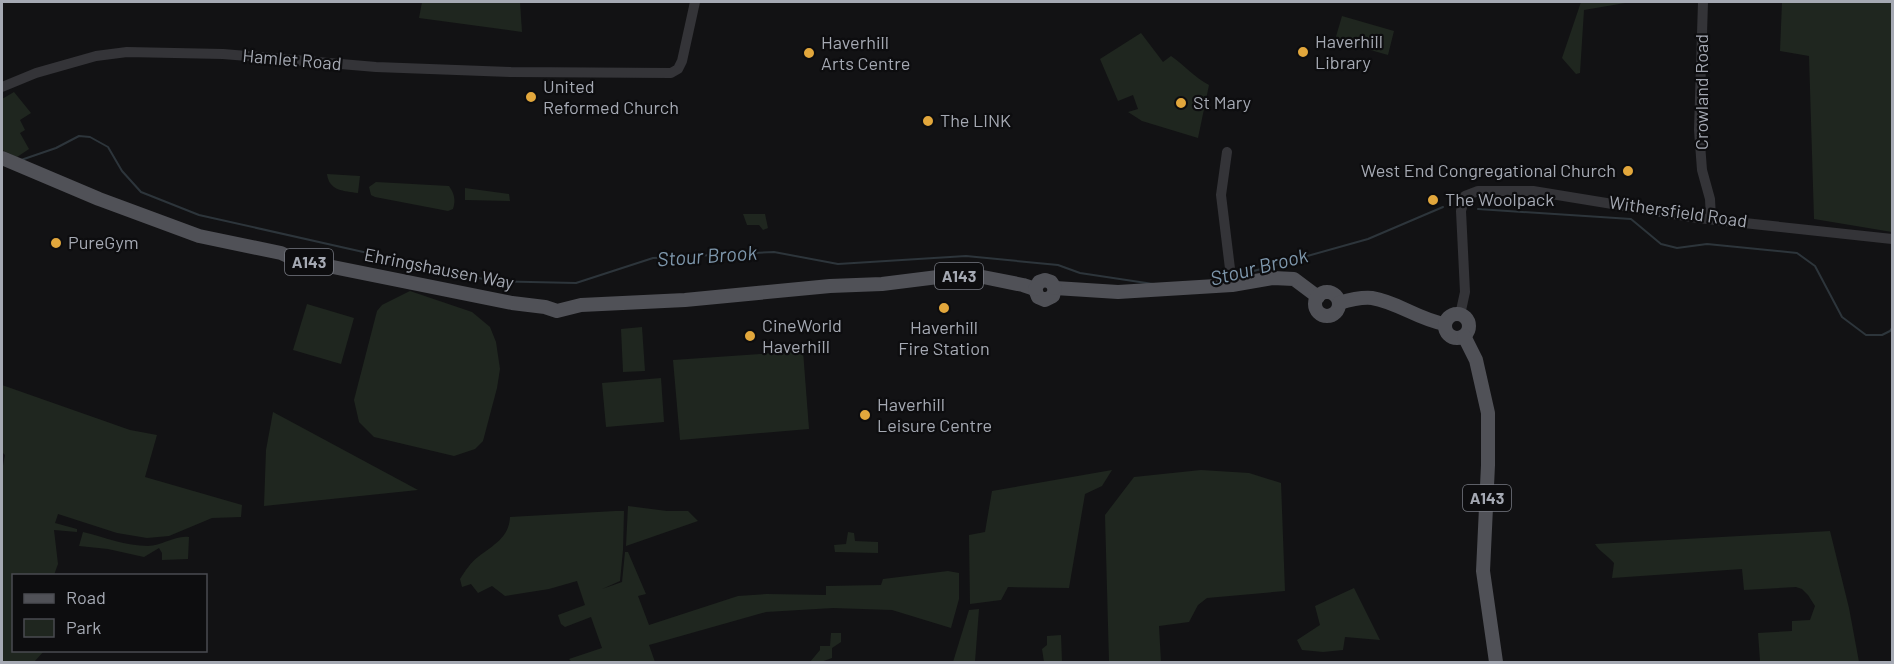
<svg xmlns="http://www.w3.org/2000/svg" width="1894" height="664" viewBox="0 0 1894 664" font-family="Barlow,sans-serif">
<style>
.green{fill:#1f261f}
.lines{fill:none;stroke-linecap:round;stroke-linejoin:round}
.stream{stroke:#2d353b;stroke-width:2}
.tertiary{stroke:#343438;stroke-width:10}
.primary{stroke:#505157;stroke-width:14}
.poi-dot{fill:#e2a73c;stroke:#0d0d0f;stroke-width:2}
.labels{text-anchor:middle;stroke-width:4.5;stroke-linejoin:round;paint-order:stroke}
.shield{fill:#0d0d0f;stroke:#777a82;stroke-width:1.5}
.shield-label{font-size:16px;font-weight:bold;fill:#a5a9b3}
.poi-label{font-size:18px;fill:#a5a9b3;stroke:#0d0d0f;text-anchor:start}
.street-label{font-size:18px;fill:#a5a9b3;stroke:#0d0d0f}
.water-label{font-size:20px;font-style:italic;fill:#7e97ac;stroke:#0d0d0f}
</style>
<rect width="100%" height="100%" fill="#121214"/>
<g class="green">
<polygon points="422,2 520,2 522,32 419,18"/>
<polygon points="1581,2 1631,2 1584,10 1580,73 1576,74 1562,58"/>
<polygon points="1782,2 1892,2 1892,232 1814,219 1809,56 1780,51"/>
<polygon points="1342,16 1394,31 1388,55 1335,40"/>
<path d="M 1141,33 L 1163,62 L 1171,56 C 1184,65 1195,78 1209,85 L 1198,138 L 1142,121 L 1128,112 L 1138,109 L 1133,95 L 1118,101 L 1100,59 Z"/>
<polygon points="14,92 31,113 20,120 25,130 20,133 29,149 17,157 2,150 2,99"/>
<path d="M 327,174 L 360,176 L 358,193 C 344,191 329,191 327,174 Z"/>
<path d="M 376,182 L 449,186 C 454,193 456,200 453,209 L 448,211 L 375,197 L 371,195 L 369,187 Z"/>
<polygon points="465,188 509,194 510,201 465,200"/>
<polygon points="743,214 765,214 768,228 763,230 759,225 747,225"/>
<polygon points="410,291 472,312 490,327 496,342 500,369 497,388 483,441 475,449 454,456 374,437 359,422 354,400 377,311 382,305"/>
<polygon points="307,304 354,318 341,364 293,350"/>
<polygon points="642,327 645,371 623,372 621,329"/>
<polygon points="803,351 809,429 680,440 673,360"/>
<polygon points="661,378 664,422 606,427 602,383"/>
<polygon points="2,385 130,430 157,435 145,477 242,505 241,517 212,518 169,536 147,538 117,533 58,514 55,523 77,529 77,532 54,530 58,564 54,575 14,576 14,650 44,651 34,662 2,662 2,471 5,455 2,452"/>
<polygon points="273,412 418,490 264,506 266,450"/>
<polygon points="1112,470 1102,486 1085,494 1069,588 1008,587 1001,600 970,604 969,535 985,532 992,491"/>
<polygon points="1201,470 1249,473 1281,483 1285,591 1207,598 1198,605 1189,622 1159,626 1161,662 1109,662 1105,515 1134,477"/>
<polygon points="628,506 667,511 688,511 698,521 626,546"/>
<path d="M 615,511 L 624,511 L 623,550 L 620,581 L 602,589 L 622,582 L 625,552 L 628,552 L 646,594 L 638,596 L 649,625 L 738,596 L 767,594 L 826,595 L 826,586 L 881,585 L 883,579 L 948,571 L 959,573 L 959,599 L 951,628 L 892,610 L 833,608 L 766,612 L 649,645 L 655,662 L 572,662 L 569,659 L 602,648 L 591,617 L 565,627 L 561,624 L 558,615 L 585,605 L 577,581 L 549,589 L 505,596 L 492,586 L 478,593 L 471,584 L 462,587 L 460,579 C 465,571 471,562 478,557 C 493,545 509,538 510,517 Z"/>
<path d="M 1830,531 L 1849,608 L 1859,662 L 1760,661 L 1758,633 L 1792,631 L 1792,621 L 1810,620 L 1815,606 L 1808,595 L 1802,589 L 1796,587 L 1744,590 L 1742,569 L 1612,578 L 1614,563 C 1608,556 1599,551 1595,544 Z"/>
<path d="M 83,532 C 104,537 126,546 148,546 C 162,546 175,535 189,537 L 188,559 L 162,560 L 162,553 L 159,548 L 144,557 L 108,549 L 79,546 Z"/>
<polygon points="848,532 854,533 855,541 878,542 878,553 835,552 834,545 846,544"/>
<polygon points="1354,588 1380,640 1345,637 1343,650 1323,652 1302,650 1297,640 1320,625 1315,606"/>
<polygon points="979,609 975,662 953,662 969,610"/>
<polygon points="831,633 841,633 841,642 832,648 832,658 821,662 810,662 820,650 820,646 830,646"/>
<polygon points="1061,635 1062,662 1044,662 1042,649 1047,645 1047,636"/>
</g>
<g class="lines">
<g class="stream">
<polyline points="21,160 56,148 79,136 90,137 108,147 122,171 141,192 199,215 492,281 576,283 653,258 774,252 838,264 966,256 1058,265 1080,273 1153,284"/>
<polyline points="1478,209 1631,219 1661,244 1677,248 1707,244 1797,253 1815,266 1842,317 1866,335 1882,335 1890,331 1892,328"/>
<polyline points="1236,276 1368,239 1443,207"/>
</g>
<g class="tertiary">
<polyline points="1703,2 1699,130 1702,170 1710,199 1711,218"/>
<polyline points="2,87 36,73 96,56 127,52 223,54 376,67 511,72 671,73 678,69 682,61 695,2"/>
<polyline points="1227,152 1221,195 1232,285"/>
<polyline points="1460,315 1465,292 1461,211 1465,196 1478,191 1533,191 1698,218 1892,239"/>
</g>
<g class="primary">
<polyline points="2,158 99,199 199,236 281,253 294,259 313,263 512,303 545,307 557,311 581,305 685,300 830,286 882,284 946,276 983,277 1023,285 1035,289"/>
<polyline points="1055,288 1118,292 1232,285 1273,278 1294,279 1318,297"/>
<polyline points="1035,289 1038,297 1045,300 1053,296 1055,288"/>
<polyline points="1035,289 1039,282 1045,280 1051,282 1055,288"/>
<circle cx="1327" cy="304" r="12"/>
<path d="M 1339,303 C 1349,300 1362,297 1372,298 C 1398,302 1419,320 1445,324"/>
<circle cx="1457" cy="326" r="12"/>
<polyline points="1464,336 1476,360 1488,413 1488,465 1483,571 1496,662"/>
</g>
</g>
<g class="poi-dot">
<circle cx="1303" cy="52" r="6"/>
<circle cx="809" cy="53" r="6"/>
<circle cx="531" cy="97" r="6"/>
<circle cx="1181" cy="103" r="6"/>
<circle cx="928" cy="121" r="6"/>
<circle cx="1628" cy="171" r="6"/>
<circle cx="1433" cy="200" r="6"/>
<circle cx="56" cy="243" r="6"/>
<circle cx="944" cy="308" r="6"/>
<circle cx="750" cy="336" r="6"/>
<circle cx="865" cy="415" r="6"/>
</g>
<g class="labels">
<g class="shield">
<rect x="285" y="249" width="48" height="26" rx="4.5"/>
<rect x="935" y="263" width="48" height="26" rx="4.5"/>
<rect x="1463" y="485" width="48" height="26" rx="4.5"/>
</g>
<g class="shield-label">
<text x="309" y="268">A143</text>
<text x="959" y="282">A143</text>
<text x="1487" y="504">A143</text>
</g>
<g class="poi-label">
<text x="1315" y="48">Haverhill<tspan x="1315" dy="21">Library</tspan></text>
<text x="821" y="49">Haverhill<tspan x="821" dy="21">Arts Centre</tspan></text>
<text x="543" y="93">United<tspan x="543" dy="21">Reformed Church</tspan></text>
<text x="1193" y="109">St Mary</text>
<text x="940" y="127">The LINK</text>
<text x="1616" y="177" text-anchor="end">West End Congregational Church</text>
<text x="1445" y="206">The Woolpack</text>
<text x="68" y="249">PureGym</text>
<text x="762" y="332">CineWorld<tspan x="762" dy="21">Haverhill</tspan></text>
<text x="944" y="334" text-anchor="middle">Haverhill<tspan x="944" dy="21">Fire Station</tspan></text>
<text x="877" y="411">Haverhill<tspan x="877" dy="21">Leisure Centre</tspan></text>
</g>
<g class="street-label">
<text transform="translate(292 60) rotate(5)" y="6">Hamlet Road</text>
<text transform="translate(1702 92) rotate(-90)" y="6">Crowland Road</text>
<text transform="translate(1678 212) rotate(8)" y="6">Withersfield Road</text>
<text transform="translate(439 269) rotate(11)" y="6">Ehringshausen Way</text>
</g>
<g class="water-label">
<text transform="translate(707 256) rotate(-4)" y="7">Stour Brook</text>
<text transform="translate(1259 267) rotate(-14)" y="7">Stour Brook</text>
</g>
</g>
<rect width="1894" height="664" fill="none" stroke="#a5a9b3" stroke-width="6"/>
<rect x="12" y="574" width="195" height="78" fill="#0d0d0f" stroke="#4a4b51" stroke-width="1.5"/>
<rect x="24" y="594" width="30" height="9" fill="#505157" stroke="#4a4b51" stroke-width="1.5"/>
<text x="66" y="604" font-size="18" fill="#a5a9b3">Road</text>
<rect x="24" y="619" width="30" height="18" fill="#1f261f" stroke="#4a4b51" stroke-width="1.5"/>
<text x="66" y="634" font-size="18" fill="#a5a9b3">Park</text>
</svg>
